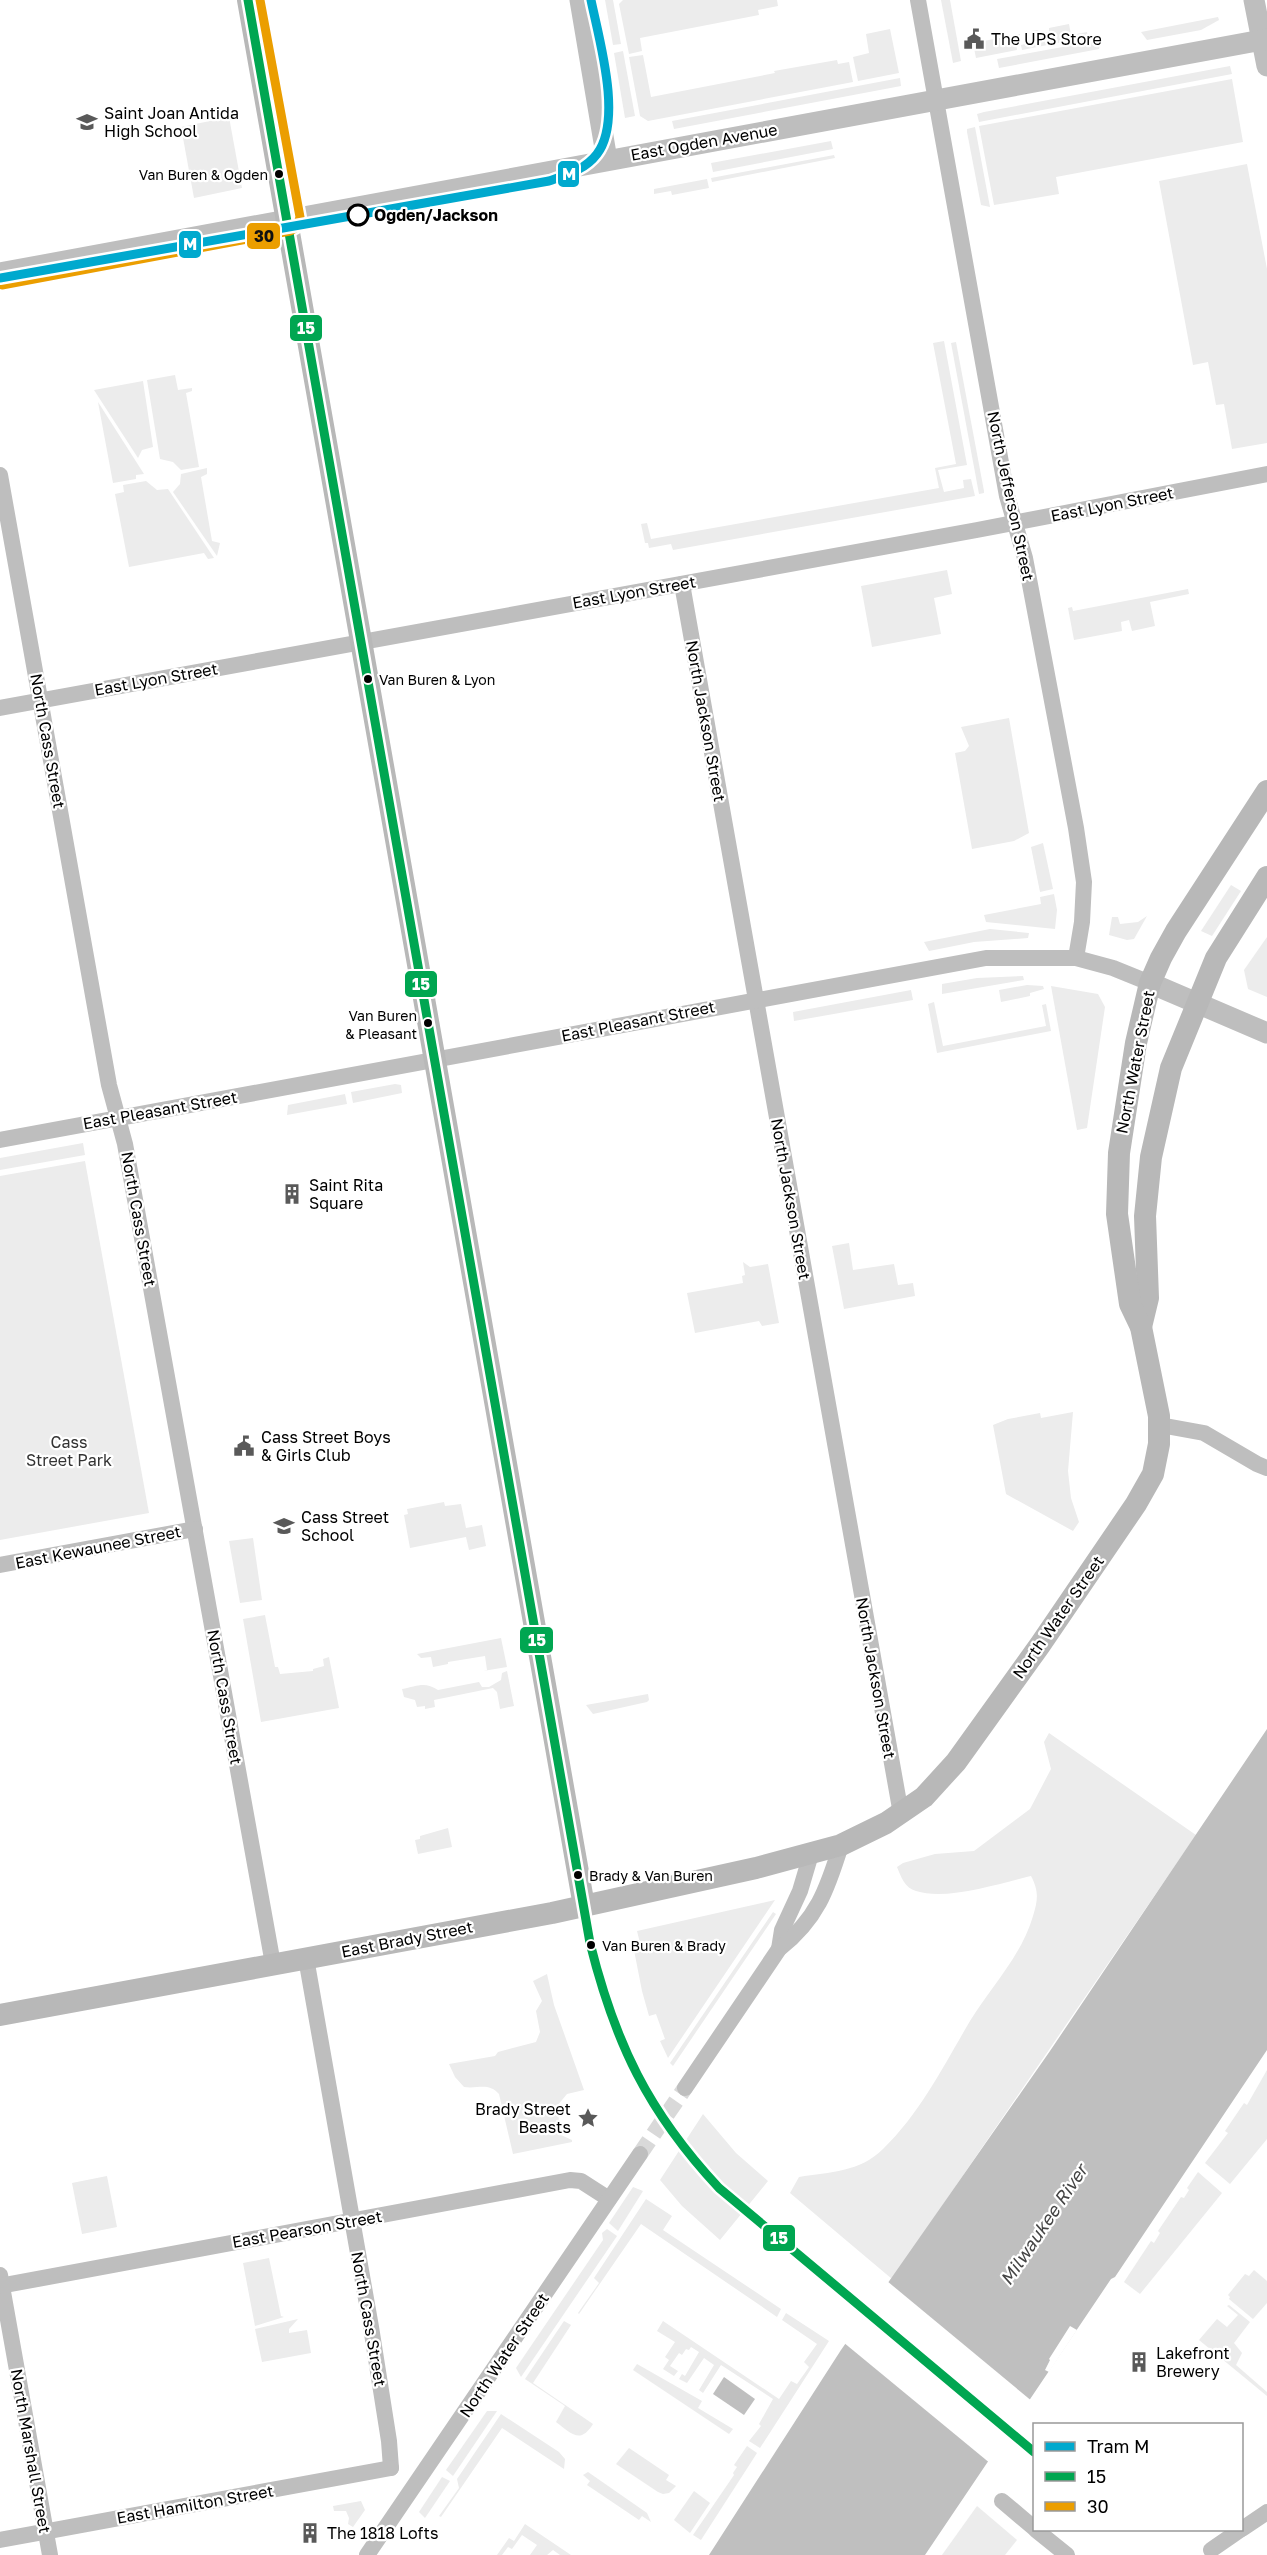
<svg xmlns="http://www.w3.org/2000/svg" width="1267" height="2555" viewBox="0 0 1267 2555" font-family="'Golos Text',sans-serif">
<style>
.green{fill:#ececec}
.water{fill:#bfbfbf}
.pier{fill:#fff}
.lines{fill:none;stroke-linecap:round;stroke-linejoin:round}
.minor-tunnel{stroke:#d9d9d9;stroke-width:16;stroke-dasharray:16 8;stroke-linecap:butt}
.minor{stroke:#bebebe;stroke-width:16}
.tertiary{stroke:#bebebe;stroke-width:21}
.secondary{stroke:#b8b8b8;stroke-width:22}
.bus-1-casing{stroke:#fff;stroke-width:14}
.bus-2-casing{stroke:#fff;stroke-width:14}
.bus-1{stroke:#00a651;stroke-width:9}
.bus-2{stroke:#eb9e00;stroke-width:9}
.tram-1-casing{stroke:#fff;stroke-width:14}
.tram-1{stroke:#00a9ce;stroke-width:9}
.bus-dot{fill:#000;stroke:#fff;stroke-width:2}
.stop-dot{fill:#fff;stroke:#000;stroke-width:3}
.labels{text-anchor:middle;stroke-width:4.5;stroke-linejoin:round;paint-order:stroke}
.bus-label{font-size:14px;fill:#000;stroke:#fff;text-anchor:start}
.poi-label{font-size:16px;fill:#000;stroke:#fff;text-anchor:start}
.street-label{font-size:16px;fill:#000;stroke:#fff}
.stop-label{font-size:16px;font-weight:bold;fill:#000;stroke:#fff;text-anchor:start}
.park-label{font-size:16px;fill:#333;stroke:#fff}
.water-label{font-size:18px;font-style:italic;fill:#444;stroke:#fff}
.line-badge{stroke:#fff;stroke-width:2}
.badge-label{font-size:16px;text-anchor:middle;font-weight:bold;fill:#fff}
.pale-badge-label{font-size:16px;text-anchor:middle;font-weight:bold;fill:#111}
</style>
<rect width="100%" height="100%" fill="#fff"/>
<g class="green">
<polygon points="605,0 613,0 621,44 613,45"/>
<polygon points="623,0 777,0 778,6 758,10 759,15 640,38 642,51 629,54 619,4"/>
<polygon points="941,0 950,0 961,61 953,63"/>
<polygon points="1218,17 1219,20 1201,30 1147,40 1141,32"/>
<polygon points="1069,24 1071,35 1087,32 1088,37 1022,50 1021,45 1033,42 1031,31 1038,30 1039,34 1049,32 1049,28"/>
<polygon points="890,29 899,73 858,81 853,57 869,53 866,34"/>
<polygon points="1020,34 1020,40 1016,41 1017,50 976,58 973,43"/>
<polygon points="1101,40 1099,49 999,68 997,59"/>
<polygon points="623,51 635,116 625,118 614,53"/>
<polygon points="643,55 651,97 775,73 774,71 837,60 838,64 849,62 853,82 648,121 640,116 629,57"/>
<polygon points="1230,66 1232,74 979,122 977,114 984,112"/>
<polygon points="900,78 901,86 674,129 672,121"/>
<polygon points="1232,79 1243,142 1056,177 1059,194 994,205 979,126"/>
<polygon points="229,117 242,188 194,198 181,127"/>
<polygon points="975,127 990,207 981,205 967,132 967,129"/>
<polygon points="831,141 833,149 713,172 711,163"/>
<polygon points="834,155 835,158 712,182 711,178"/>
<polygon points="1247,164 1267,269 1267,443 1232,449 1224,404 1216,405 1208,362 1193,365 1159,181"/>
<polygon points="707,179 709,188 672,195 671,191 654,194 654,189"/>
<polygon points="944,341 967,465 938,470 944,492 964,488 963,480 971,479 975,496 673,550 671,544 649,548 648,543 645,543 641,524 647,523 651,539 939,488 935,468 956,464 933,343"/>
<polygon points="956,342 984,491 984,493 979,494 951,343"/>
<polygon points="175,375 178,390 192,388 192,391 186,393 199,467 181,470 173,462 160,459 147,380"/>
<polygon points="143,381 153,447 142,450 138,458 94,390"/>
<polygon points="98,402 144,474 136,475 136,479 113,483"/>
<polygon points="207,468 207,474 201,477 212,541 220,543 217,556 173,492 180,484 181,474"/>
<polygon points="146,481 157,490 168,489 214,558 208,559 204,553 129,567 115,494 124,492 123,485"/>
<polygon points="947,570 952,594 934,598 941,634 872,647 861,586"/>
<polygon points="1188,589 1189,594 1150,602 1155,626 1132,631 1129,620 1121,622 1122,631 1074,640 1068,608 1072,607 1073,611"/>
<polygon points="1009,718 1029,833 1014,841 972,849 955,753 965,751 969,746 961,727"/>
<polygon points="1043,843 1053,889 1040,892 1031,847"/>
<polygon points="1231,885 1241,891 1212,936 1201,931"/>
<polygon points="1054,894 1057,910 1055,929 986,922 984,915 1041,904 1040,897"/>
<polygon points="1147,916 1134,939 1127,940 1109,935 1112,917 1118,917 1120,924 1138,922"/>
<polygon points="990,929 1029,933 1028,938 974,942 929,951 924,942"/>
<polygon points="1267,937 1267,997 1248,989 1244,970"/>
<polygon points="1023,976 1024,980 942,994 942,984 977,978"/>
<polygon points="1027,985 1043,986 1044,989 1030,993 1030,996 1001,1002 999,990"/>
<polygon points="1051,986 1098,994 1105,1007 1087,1128 1077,1130"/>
<polygon points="911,990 913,1000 794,1021 793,1012"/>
<polygon points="934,1002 943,1046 1046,1026 1042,1005 1046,1004 1051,1031 937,1053 928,1004"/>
<polygon points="395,1084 401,1085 402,1093 353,1103 351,1092"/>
<polygon points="345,1094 347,1104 287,1115 288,1105"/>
<polygon points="83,1143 85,1155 0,1170 0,1158"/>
<polygon points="85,1161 149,1513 0,1540 0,1176"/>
<polygon points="849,1243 853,1270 894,1264 898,1285 913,1283 915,1296 844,1309 832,1246"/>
<polygon points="743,1262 750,1267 768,1264 779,1323 762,1326 759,1321 695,1333 687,1293 743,1283 742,1276 745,1275"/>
<polygon points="1073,1412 1068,1471 1071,1498 1079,1522 1073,1531 1006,1494 993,1425 1008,1419 1040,1413 1041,1418"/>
<polygon points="444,1502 445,1506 461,1504 466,1528 482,1525 486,1546 469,1550 466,1537 410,1548 404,1515 408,1514 407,1509"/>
<polygon points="253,1538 262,1600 240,1603 229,1541"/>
<polygon points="265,1615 275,1667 278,1667 280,1674 313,1671 313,1669 324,1666 323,1659 329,1657 339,1708 261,1722 243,1619"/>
<polygon points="501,1638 507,1667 483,1671 487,1670 485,1656 448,1662 448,1664 433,1667 431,1657 421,1658 417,1654"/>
<path d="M 507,1671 L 514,1706 L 500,1709 L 497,1692 L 493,1688 L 434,1700 L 435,1707 L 425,1709 L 425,1706 L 417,1707 L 415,1700 L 404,1697 L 402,1689 C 417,1686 425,1681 438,1690 L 479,1682 L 482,1687 L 489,1687 L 501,1680 L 502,1673 Z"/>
<polygon points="648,1694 649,1700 647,1702 593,1714 586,1705"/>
<path d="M 1049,1733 L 1196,1835 L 892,2279 L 790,2193 L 799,2177 C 830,2172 860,2172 883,2149 C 921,2112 944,2065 970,2021 C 991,1987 1022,1955 1033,1916 C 1038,1900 1039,1891 1031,1876 C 1000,1883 947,1901 916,1891 C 905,1888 901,1877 897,1867 L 903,1863 L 935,1854 L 974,1851 L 1030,1809 L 1051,1769 L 1044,1742 Z"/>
<polygon points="448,1828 452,1847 418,1854 415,1840 420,1839 420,1836"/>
<polygon points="775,1900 668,2058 660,2041 665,2039 656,2014 649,2016 642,1991 633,1945 640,1943 637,1931"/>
<polygon points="773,1912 776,1914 673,2066 670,2063"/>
<path d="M 547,1974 L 554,2005 L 584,2090 L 567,2094 L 557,2106 L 561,2135 L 572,2140 L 572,2142 L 513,2154 L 499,2094 C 488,2082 479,2089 464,2087 L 455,2077 L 449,2064 L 495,2056 L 498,2052 L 536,2042 L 540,2032 L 536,2011 L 542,2001 L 533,1981 Z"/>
<polygon points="1267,2070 1267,2139 1230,2184 1205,2163 1228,2133 1225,2131 1244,2103 1247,2105"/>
<polygon points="703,2114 736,2153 768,2181 720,2240 682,2206 660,2180"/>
<polygon points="1198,2172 1222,2193 1140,2294 1124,2282 1151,2241 1154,2243 1160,2233 1158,2231 1181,2197 1184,2198 1189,2190 1187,2188"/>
<polygon points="107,2176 117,2227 82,2234 72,2183"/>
<polygon points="633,2187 643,2191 618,2231 609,2223"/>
<polygon points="646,2199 672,2216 663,2230 781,2309 777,2317 641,2224 579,2314 578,2313 599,2283 594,2278"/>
<polygon points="607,2229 617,2236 521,2377 516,2368 603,2240 602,2233"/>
<polygon points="269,2258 281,2316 284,2317 255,2326 243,2263"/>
<polygon points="1254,2270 1267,2281 1267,2303 1253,2319 1229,2299 1230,2297 1228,2295 1245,2274 1249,2276"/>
<polygon points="1229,2305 1250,2322 1234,2343 1242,2353 1236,2365 1267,2392 1267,2396 1199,2340 1217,2319 1227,2327 1238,2315 1227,2306"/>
<polygon points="786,2313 829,2341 760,2448 749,2441 761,2426 759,2424 773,2399 721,2365 703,2393 699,2390 714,2365 704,2358 687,2383 679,2379 682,2374 685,2376 699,2352 691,2347 689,2350 686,2349 682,2355 679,2353 670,2366 678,2371 674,2376 663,2369 669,2360 665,2357 675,2342 657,2331 663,2321 779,2399 791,2381 797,2384 809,2367 804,2362 817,2344 782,2320"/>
<polygon points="298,2319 289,2329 289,2333 307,2330 311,2353 262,2362 255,2329"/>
<path d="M 564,2321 L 571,2325 L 533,2383 L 593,2424 C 580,2445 571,2433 556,2422 L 565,2406 L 525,2379 Z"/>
<polygon points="637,2364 702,2401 698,2408 733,2429 729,2434 633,2370"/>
<polygon points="487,2411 497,2411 453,2476 446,2470"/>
<polygon points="501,2414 559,2452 565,2459 564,2469 502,2428 441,2517 439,2516 459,2488 457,2479"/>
<polygon points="747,2446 757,2453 701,2540 693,2535 734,2475 733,2473 737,2467 734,2465"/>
<polygon points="629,2448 669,2475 666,2480 676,2486 669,2493 663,2494 658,2492 616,2464"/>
<polygon points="588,2472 647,2513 651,2522 642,2516 639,2520 587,2485 590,2481 583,2475"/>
<polygon points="442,2477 450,2481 425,2518 419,2512"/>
<polygon points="694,2491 710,2503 690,2533 674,2520"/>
<polygon points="361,2501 365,2510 353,2527 348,2524 349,2518 346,2511 334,2511 333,2506"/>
<polygon points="977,2506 1017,2540 1005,2555 942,2555"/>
<polygon points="525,2524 571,2555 560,2555 553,2550 547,2555 530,2555 537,2545 522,2535 512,2549 508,2547 502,2555 497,2555 509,2538 514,2541"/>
</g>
<g class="water">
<polygon points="1267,1729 1267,2050 1115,2277 1111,2279 925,2555 709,2555 841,2350 1050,2051"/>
<polygon points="724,2377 755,2399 744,2415 713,2394"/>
</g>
<g class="pier">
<polygon points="887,2281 1033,2402 991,2464 843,2342"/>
<polygon points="1070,2326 1077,2330 1049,2372 1045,2370 1050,2360 1049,2359"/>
</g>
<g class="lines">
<polyline class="minor-tunnel" points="640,2154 685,2088"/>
<g class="minor">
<polyline points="918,0 1007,496 1025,558 1076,828 1084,882 1082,922 1076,958"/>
<polyline points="0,475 109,1085 125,1144 273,1964"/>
<polyline points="682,584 901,1814"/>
<polyline points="0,708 977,530 1267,474"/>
<polyline points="0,1140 986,958 1076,958 1113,968 1150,983"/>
<polyline points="1160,1425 1204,1433 1257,1464 1267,1468"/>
<polyline points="0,1565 195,1529"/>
<polyline points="779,1949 782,1930 800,1891 811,1854"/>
<polyline points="306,1958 371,2327 389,2441 391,2468"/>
<path d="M 685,2088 L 779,1949 C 817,1919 827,1890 841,1845"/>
<polyline points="0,2275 50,2555"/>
<polyline points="0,2286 570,2180 581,2181 609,2199"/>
<polyline points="1002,2501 1034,2528"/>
<polyline points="1242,2529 1267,2512"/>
<polyline points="1036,2530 1067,2555"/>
<polyline points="0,2540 391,2468"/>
<polyline points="1211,2550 1240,2530"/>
<polyline points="367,2555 640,2154"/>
</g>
<g class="tertiary">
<polyline points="580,0 607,160"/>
<polyline points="1254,0 1267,66"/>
<polyline points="0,273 1267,39"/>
<polyline points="1150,983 1267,1033"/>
</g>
<g class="secondary">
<polyline points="248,0 584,1906"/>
<polyline points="1141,1327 1148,1298 1145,1216 1151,1157 1171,1068 1216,958 1267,877"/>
<polyline points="0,2015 552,1913 756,1868 841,1845 886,1823 924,1797 956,1762 1040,1645 1136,1504 1153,1474 1159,1444 1159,1416 1141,1327 1130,1304 1117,1214 1119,1153 1136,1043 1150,983 1161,958 1176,931 1267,791"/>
</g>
<g class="bus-1-casing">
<path id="bus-1" d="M 248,0 L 590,1943 C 615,2043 648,2112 719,2188 L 1034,2452"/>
</g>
<g class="bus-2-casing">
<polyline id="bus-2" points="2,285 290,231 297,227 300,217 260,0"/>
</g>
<use href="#bus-1" class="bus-1"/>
<use href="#bus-2" class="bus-2"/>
<g class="tram-1-casing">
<path id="tram-1" d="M 0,278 L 549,181 C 566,175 585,170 597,154 C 623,120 599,39 591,0"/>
</g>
<use href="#tram-1" class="tram-1"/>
</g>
<defs>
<g id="civic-bare" transform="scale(1.62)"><path d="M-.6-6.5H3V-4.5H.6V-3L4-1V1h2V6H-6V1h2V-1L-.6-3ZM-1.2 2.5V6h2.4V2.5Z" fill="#595959" stroke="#fff" stroke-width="2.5" paint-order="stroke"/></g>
<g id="school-bare" transform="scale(1.62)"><path d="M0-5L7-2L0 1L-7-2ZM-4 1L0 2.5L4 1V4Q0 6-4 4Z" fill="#595959" stroke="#fff" stroke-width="2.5" paint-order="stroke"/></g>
<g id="building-bare" transform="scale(1.62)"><path d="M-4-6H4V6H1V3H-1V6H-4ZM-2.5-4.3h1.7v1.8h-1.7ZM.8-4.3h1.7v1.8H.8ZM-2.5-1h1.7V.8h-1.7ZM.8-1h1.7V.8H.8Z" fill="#595959" stroke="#fff" stroke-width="2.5" paint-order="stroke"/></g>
<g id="sight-bare" transform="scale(1.62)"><path d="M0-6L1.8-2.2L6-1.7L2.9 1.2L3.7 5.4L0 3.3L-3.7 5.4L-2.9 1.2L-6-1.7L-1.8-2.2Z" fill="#595959" stroke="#fff" stroke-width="2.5" paint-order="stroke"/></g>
</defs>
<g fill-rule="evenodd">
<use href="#civic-bare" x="974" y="39"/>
<use href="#school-bare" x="87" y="122"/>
<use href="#building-bare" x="292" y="1194"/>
<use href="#civic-bare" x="244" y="1446"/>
<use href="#school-bare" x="284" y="1526"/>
<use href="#sight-bare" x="588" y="2118"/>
<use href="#building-bare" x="1139" y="2362"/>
<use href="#building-bare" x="310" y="2533"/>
</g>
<g class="bus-dot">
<circle cx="279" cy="174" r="5"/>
<circle cx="368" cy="679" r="5"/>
<circle cx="428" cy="1023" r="5"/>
<circle cx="578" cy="1875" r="5"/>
<circle cx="591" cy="1945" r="5"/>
</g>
<circle class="stop-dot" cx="358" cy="215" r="10"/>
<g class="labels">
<g class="bus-label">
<text x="268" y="180" text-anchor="end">Van Buren &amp; Ogden</text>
<text x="379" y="685">Van Buren &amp; Lyon</text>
<text x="417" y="1021" text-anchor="end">Van Buren<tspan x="417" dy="18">&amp; Pleasant</tspan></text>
<text x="589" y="1881">Brady &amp; Van Buren</text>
<text x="602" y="1951">Van Buren &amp; Brady</text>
</g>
<g class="poi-label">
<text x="991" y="45">The UPS Store</text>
<text x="104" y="119">Saint Joan Antida<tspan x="104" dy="18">High School</tspan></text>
<text x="309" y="1191">Saint Rita<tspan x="309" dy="18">Square</tspan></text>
<text x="261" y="1443">Cass Street Boys<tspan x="261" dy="18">&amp; Girls Club</tspan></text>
<text x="301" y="1523">Cass Street<tspan x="301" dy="18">School</tspan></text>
<text x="571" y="2115" text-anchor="end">Brady Street<tspan x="571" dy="18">Beasts</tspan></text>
<text x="1156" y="2359">Lakefront<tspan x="1156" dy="18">Brewery</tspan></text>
<text x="327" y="2539">The 1818 Lofts</text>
</g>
<g class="street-label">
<text transform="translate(704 142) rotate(-10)" y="6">East Ogden Avenue</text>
<text transform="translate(1011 496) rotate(78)" y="6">North Jefferson Street</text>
<text transform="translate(1112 504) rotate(-11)" y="6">East Lyon Street</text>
<text transform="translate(634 592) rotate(-10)" y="6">East Lyon Street</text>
<text transform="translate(156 679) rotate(-10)" y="6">East Lyon Street</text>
<text transform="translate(706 721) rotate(80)" y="6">North Jackson Street</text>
<text transform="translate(48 741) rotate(80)" y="6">North Cass Street</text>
<text transform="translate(638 1021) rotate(-11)" y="6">East Pleasant Street</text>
<text transform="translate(1135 1062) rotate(-79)" y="6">North Water Street</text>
<text transform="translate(160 1110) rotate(-10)" y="6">East Pleasant Street</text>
<text transform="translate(791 1199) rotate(80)" y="6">North Jackson Street</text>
<text transform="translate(139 1219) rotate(80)" y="6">North Cass Street</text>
<text transform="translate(98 1547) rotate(-11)" y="6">East Kewaunee Street</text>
<text transform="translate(1058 1617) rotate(-55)" y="6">North Water Street</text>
<text transform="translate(876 1678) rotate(80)" y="6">North Jackson Street</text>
<text transform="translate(225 1697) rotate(80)" y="6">North Cass Street</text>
<text transform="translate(407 1939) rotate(-11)" y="6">East Brady Street</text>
<text transform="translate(307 2229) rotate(-10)" y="6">East Pearson Street</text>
<text transform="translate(369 2319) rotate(80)" y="6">North Cass Street</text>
<text transform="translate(504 2355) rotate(-56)" y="6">North Water Street</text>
<text transform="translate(31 2451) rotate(80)" y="6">North Marshall Street</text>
<text transform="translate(195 2504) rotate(-10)" y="6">East Hamilton Street</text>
</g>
<g class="stop-label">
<text x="374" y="221">Ogden/Jackson</text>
</g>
<g class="park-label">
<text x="69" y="1448">Cass<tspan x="69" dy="18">Street Park</tspan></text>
</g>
<g class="water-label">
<text transform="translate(1044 2225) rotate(-56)" y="6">Milwaukee River</text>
</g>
</g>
<g class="line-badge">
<rect x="557" y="160" width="23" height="28" rx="6" fill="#00a9ce"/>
<rect x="246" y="222" width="35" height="28" rx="6" fill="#eb9e00"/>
<rect x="178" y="230" width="24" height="29" rx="6" fill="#00a9ce"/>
<rect x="289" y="314" width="34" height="28" rx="6" fill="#00a651"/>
<rect x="404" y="970" width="34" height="28" rx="6" fill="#00a651"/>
<rect x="519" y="1626" width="35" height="28" rx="6" fill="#00a651"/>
<rect x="762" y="2224" width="34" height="28" rx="6" fill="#00a651"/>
</g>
<g class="badge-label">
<text x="569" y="180">M</text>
<text x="190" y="250">M</text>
<text x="306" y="334">15</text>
<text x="421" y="990">15</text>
<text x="537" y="1646">15</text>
<text x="779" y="2244">15</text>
</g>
<g class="pale-badge-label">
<text x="264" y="242">30</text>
</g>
<rect x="1033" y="2423" width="210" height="108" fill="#ffffff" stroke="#999999" stroke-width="1.5"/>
<rect x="1045" y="2442" width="30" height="9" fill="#00a9ce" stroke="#999999" stroke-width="1.5"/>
<text x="1087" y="2453" font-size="18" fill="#000000">Tram M</text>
<rect x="1045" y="2472" width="30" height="9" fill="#00a651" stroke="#999999" stroke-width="1.5"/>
<text x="1087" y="2483" font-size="18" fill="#000000">15</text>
<rect x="1045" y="2502" width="30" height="9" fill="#eb9e00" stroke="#999999" stroke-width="1.5"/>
<text x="1087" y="2513" font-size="18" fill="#000000">30</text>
</svg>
